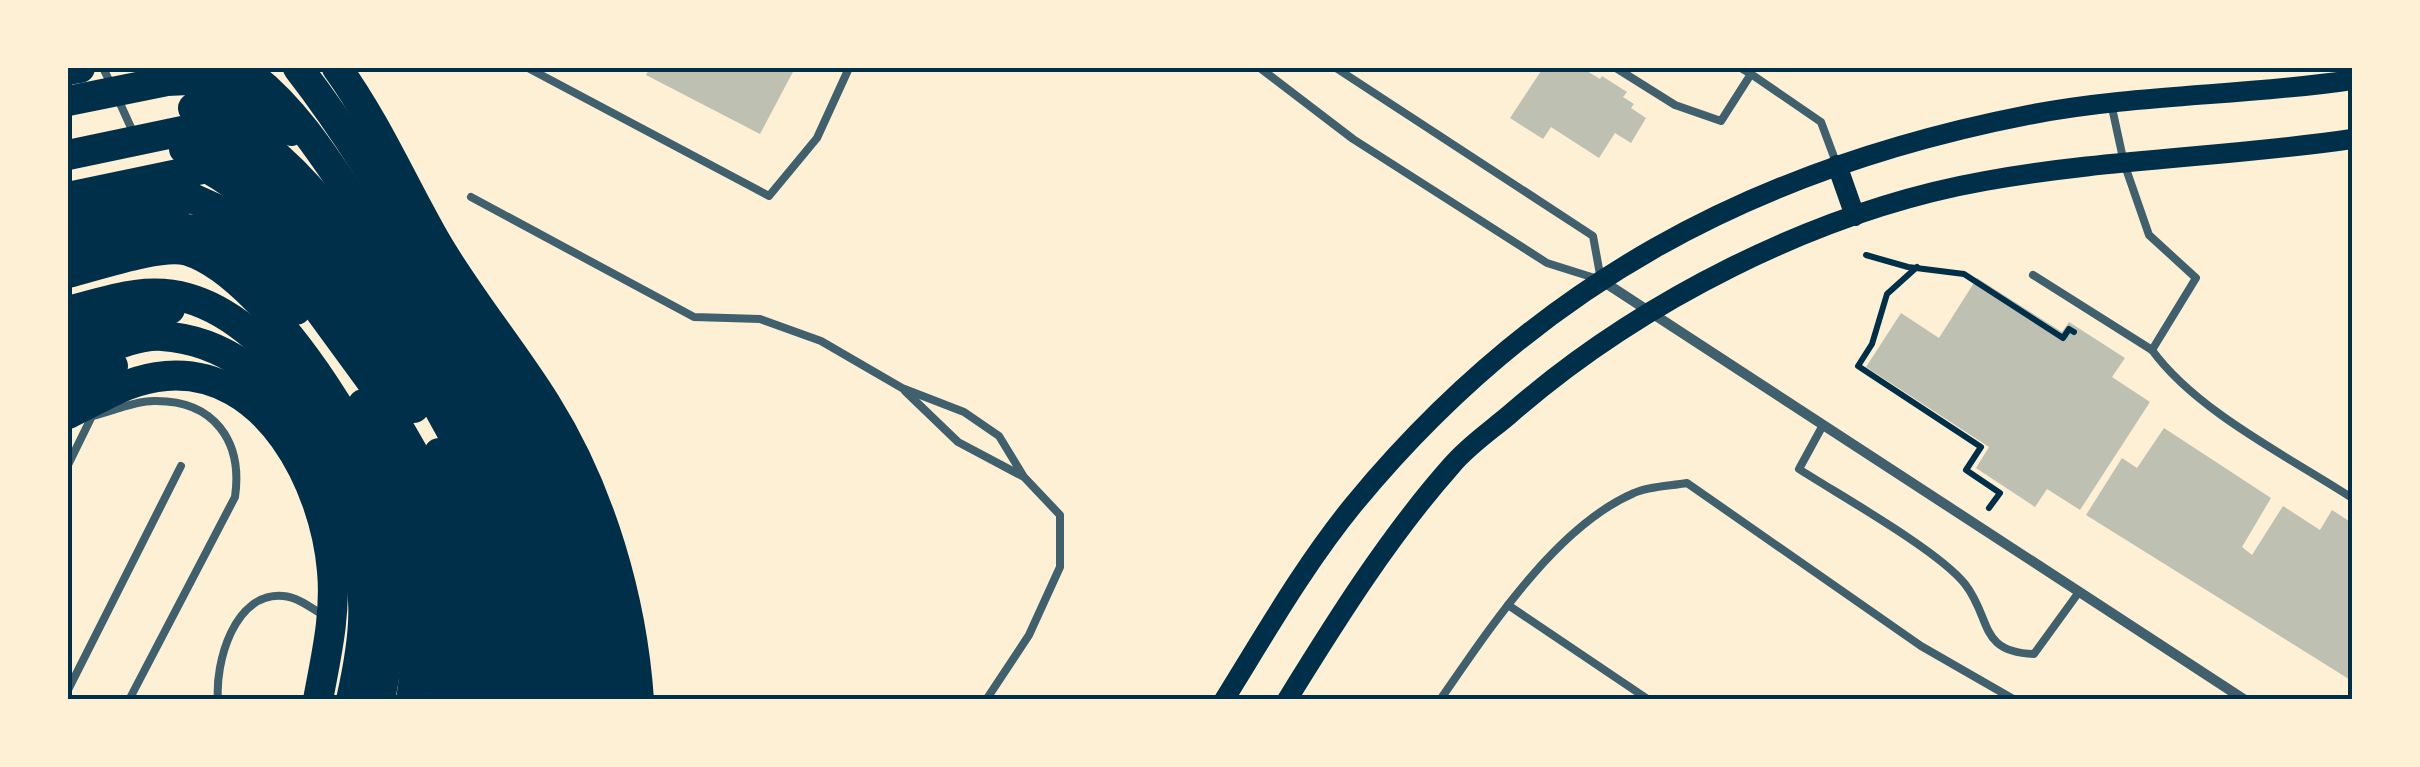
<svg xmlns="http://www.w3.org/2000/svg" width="2420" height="767" viewBox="0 0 2420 767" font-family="Raleway,sans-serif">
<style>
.building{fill:#bec0b2}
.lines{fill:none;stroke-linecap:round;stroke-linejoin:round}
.path{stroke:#003049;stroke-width:6}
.service{stroke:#3f606c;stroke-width:8}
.minor{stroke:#3f606c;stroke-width:10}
.secondary{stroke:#003049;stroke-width:20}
.motorway{stroke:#003049;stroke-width:30}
.neatline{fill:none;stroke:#003049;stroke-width:4}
</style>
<rect width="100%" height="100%" fill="#fdf0d5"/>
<g class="building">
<polygon points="650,68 795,68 760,134 646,75"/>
<polygon points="1543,68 1589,68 1587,71 1600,79 1602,76 1627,92 1623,97 1634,104 1631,108 1646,118 1631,143 1615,133 1599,158 1551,127 1543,139 1510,118"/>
<polygon points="1977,278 2062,332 2069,322 2125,358 2112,377 2150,402 2080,510 2047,489 2035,507 1976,468 1989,447 1866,367 1901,313 1939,338"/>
<polygon points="2164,428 2271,498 2242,547 2252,555 2283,506 2320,530 2332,510 2352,523 2352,681 2086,515 2122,458 2137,468"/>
</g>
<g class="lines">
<g class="path">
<polyline points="1866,255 1908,267 1964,274 2063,338 2069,329 2074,332"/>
<polyline points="1917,267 1887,294 1872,344 1858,366 1981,447 1966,470 2000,493 1989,508"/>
</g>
<g class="service">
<polyline points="103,68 112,86"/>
<polyline points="528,68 769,196 817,138 849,68"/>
<polyline points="1260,68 1353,139 1547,263 1601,280 1593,236 1336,68"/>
<polyline points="1616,68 1675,105 1721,121 1751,74 1741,68"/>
<polyline points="1751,74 1821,122 1837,165"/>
<polyline points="118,99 133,132"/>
<polyline points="471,197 694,317 760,319 821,341 902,388 964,412 999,436 1024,477 1060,515 1060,567 1029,635 986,700"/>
<polyline points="2033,275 2152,350 2196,278 2149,235 2124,163 2111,103"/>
<path d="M 2152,350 C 2196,411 2289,457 2352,498"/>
<polyline points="905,391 958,442 1022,476"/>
<path d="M 93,416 C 112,411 135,401 154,401 C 214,400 243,441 235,497 L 129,700"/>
<path d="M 1823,425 L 1799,469 C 1839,495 1938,550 1965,584 C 1992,619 1978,652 2034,654 L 2079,592"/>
<polyline points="68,465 93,414"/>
<polyline points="1508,605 1649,700"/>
<polyline points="68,690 181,466"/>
<path d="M 218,700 C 215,663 234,592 283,596 C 298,597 313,609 326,617"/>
<path d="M 1440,700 C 1488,631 1555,527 1634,493 C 1649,486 1670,486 1687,483 L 1921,646 L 2015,700"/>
</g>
<polyline class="minor" points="1601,280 2245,700"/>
<g class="secondary">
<polyline points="1837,165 1855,216"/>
<path d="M 1224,700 C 1265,634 1305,564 1354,504 C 1534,286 1752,169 2028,115 C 2135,94 2245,96 2352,80"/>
<path d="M 1287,700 C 1337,619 1389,536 1452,465 C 1468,446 1490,431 1509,415 C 1637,303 1816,211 1985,181 C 2106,159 2230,157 2352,139"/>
</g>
<g class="motorway">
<path d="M 298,68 C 354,140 399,219 446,298 C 474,343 507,385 535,431 C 578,503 605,616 611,700"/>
<path d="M 337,68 C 376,122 402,182 435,240 C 468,297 511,348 546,404 C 600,490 632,598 639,700"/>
<polyline points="68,70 80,68"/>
<path d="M 68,101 L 167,81 L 253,77 C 302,115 336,176 371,226 C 471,373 578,514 582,700"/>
<polyline points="193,108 242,99 291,131"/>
<path d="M 184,149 L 220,142 C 321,196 460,426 499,534 C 516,584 524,647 524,700"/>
<path d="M 68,155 L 230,121 C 299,165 332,215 379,280 C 468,405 551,541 553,700"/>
<path d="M 68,197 L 207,168 C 291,215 367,324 414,408"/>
<polyline points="68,222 192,198 241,220 270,243 376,388 434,489 457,551 473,664 470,700"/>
<path d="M 68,245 C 177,220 223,209 296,310"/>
<path d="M 68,273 C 96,266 162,243 188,251 C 273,278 393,477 409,562 C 417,606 418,656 411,700"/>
<path d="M 68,311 C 107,301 146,286 187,298 C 283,325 366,470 384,563 C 392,607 389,656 380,700"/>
<polyline points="68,337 141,312 170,309"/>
<path d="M 68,365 C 96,355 131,334 162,336 C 286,344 356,492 363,601 C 365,632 358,669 351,700"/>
<polyline points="68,391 113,366"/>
<path d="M 363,404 C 380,436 401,468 415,501 C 439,560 449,636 441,700"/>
<path d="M 68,414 C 101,399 127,379 166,376 C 267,368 325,485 332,571 C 336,615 326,656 318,700"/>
<path d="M 439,453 C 478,524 502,618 497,700"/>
</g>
</g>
<rect width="2420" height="767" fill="none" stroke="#fdf0d5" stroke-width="140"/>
<rect x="70" y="70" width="2280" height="627" class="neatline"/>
</svg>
